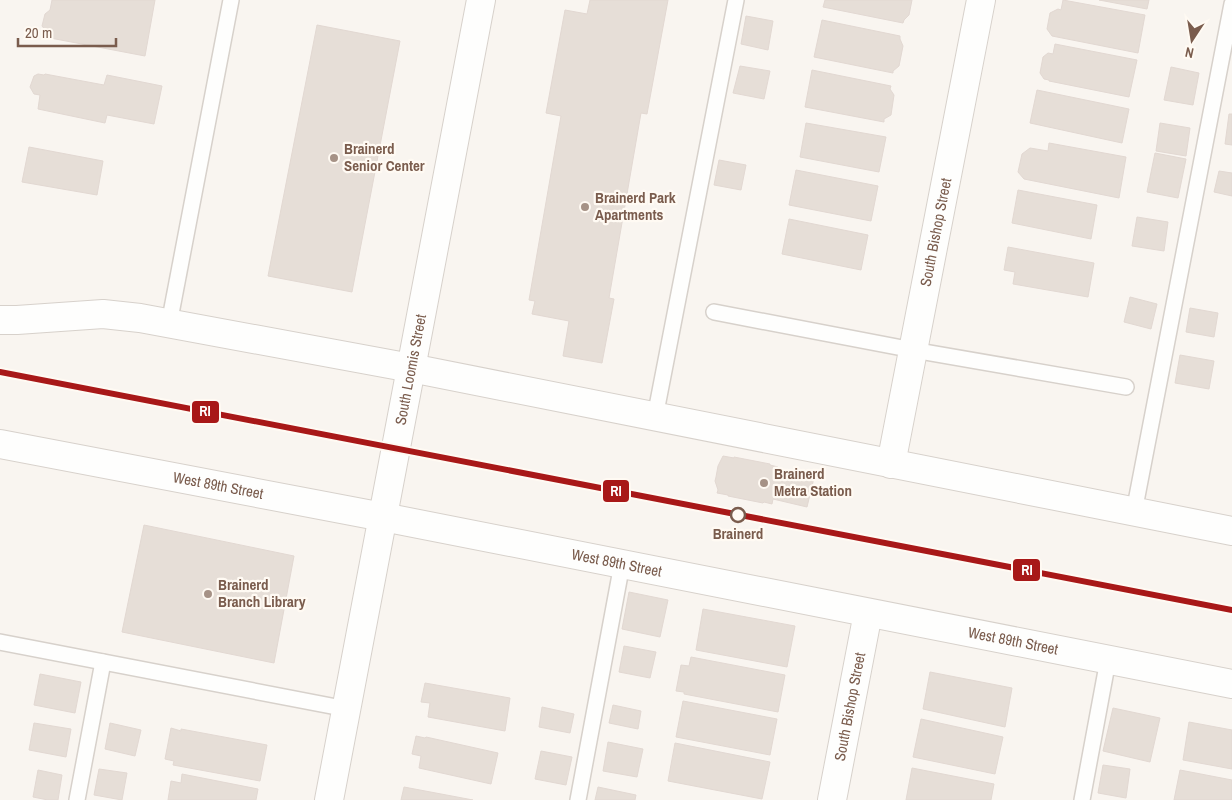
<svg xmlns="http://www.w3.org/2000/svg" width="1232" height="800" viewBox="0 0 1232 800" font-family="'Archivo Narrow',sans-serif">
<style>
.building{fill:#e6ded7;stroke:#e2d8d2}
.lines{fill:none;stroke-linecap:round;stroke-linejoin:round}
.service-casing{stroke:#d7d1cb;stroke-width:18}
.minor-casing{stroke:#d7d1cb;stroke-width:30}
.service{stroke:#fefefd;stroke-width:15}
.minor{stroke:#fefefd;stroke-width:28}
.rail-1-casing{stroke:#fffaf3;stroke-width:10}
.rail-1{stroke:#a81818;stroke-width:6}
.poi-dot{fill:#a69286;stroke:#fffaf3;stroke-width:2}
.stop-dot{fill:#fffaf3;stroke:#7a5c4d;stroke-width:2.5}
.labels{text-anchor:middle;stroke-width:4.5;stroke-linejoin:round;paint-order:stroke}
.poi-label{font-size:15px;font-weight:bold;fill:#7a5c4d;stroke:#fffaf3;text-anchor:start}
.street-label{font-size:15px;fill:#7a5c4d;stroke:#fffaf3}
.stop-label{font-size:15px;font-weight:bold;fill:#7a5c4d;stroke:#fffaf3}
.line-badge{stroke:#fffaf3;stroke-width:2}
.badge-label{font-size:14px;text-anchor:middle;font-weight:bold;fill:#fff}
</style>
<rect width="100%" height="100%" fill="#f9f5f0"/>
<g class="building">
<polygon points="52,0 155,0 145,56 45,37 47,32 42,26 45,14 50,10"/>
<polygon points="590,0 668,0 647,114 641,113 609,298 614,299 602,363 563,356 569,321 532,314 535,301 529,300 561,116 546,113 565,10 587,14"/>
<polygon points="825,0 912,0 909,15 904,20 903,23 823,7"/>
<polygon points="1063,0 1145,15 1138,53 1052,36 1047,29 1050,13 1058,9 1061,10"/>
<polygon points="1099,0 1149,0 1147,9"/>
<polygon points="746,16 773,21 768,50 741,44"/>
<polygon points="822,20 900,36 900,39 903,46 899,66 893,71 893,73 814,57"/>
<polygon points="317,25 400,41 352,292 268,276"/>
<polygon points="1055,44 1137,60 1129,97 1049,81 1049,80 1044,79 1040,73 1043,57 1048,53 1053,54"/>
<polygon points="740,66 770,71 764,99 733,93"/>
<polygon points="1171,67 1199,73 1193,105 1164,100"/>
<polygon points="812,70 891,86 890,89 894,95 891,115 884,119 884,122 805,107"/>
<polygon points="38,74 44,75 45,74 104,85 107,75 162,86 154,124 107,115 105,123 38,109 40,95 34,94 30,87 34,76"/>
<polygon points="1037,90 1129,109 1122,143 1030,123"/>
<polygon points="1229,114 1232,114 1232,145 1225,144"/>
<polygon points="806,123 886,137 879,172 800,157"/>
<polygon points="1160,123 1190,128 1186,156 1156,151"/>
<polygon points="1049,143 1126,157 1119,198 1024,179 1018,172 1022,154 1030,148 1048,151"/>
<polygon points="29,147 103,161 97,195 22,182"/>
<polygon points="1155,153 1186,159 1178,198 1147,192"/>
<polygon points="719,160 746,165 741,190 714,185"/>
<polygon points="796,170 878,186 871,221 789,205"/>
<polygon points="1219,171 1232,173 1232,196 1214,192"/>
<polygon points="1018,190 1097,205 1091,239 1012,223"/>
<polygon points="1137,217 1168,222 1164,251 1132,246"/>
<polygon points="789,219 868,235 861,270 782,254"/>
<polygon points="1008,247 1094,263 1088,297 1013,284 1015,272 1004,270"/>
<polygon points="1130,297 1157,304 1151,329 1124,322"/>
<polygon points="1190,308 1218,313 1214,337 1186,332"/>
<polygon points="1180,355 1214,361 1209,389 1175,383"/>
<polygon points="723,456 734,458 734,457 770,464 770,465 778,467 777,471 814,478 807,507 773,499 772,504 764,502 763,503 728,496 728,495 717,493 718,490 715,481 716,477 718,466"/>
<polygon points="144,525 294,556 274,663 122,632"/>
<polygon points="629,592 668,600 660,637 622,629"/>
<polygon points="703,609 795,626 787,667 696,650"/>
<polygon points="624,646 656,652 650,678 619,672"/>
<polygon points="691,657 785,675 778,712 684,694 684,692 676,691 681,665 689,666"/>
<polygon points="930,672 1012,688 1005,727 923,709"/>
<polygon points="40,674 81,682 75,713 34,705"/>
<polygon points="425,683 510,698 505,731 428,717 430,703 421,702"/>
<polygon points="683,701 777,719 770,755 676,737"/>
<polygon points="613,705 641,711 638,729 609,723"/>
<polygon points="542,707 574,714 570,733 539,727"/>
<polygon points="1113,708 1160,718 1150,762 1103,751"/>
<polygon points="921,719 1003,737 995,774 913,757"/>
<polygon points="1189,722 1232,730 1232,769 1183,760"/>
<polygon points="34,723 71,729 66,757 29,750"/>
<polygon points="110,723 141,730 135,756 105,749"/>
<polygon points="171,728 181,731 181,729 267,745 260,781 173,765 174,761 165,759"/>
<polygon points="416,736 425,738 426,737 498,753 491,784 419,768 421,756 412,754"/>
<polygon points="608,742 643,749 637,777 603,771"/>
<polygon points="675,743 770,762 762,799 668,781"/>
<polygon points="541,751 572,757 566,785 535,779"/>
<polygon points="1103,765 1130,769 1126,798 1098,793"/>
<polygon points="912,768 994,784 991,800 906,800"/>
<polygon points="99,769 127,773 122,800 94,795"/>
<polygon points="38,770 62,775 58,800 48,800 33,797"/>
<polygon points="1180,770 1232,780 1232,800 1174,800"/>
<polygon points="182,774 258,789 256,800 168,800 171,781 181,783"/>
<polygon points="404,787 473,800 401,800"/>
<polygon points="598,787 636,795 635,800 595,800"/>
</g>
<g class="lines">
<g class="service-casing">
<g id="service">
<polyline points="714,312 913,350 1126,387"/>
<polyline points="169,324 231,0"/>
<polyline points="655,417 736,0"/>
<polyline points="1134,512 1232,4"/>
<polyline points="0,642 347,709"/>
<polyline points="77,800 103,662"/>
<polyline points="578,800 622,564"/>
<polyline points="1082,800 1108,660"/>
</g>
</g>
<g class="minor-casing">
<g id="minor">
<polyline points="0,320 17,320 103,314 140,318 411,368 1232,531"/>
<path id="s1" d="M 0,444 L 383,517 L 1232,684"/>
<path id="s2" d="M 891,464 L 981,0"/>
<path id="s3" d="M 329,800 L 481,0"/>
<path id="s4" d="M 832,800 L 868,613"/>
</g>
</g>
<use href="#service" class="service"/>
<use href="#minor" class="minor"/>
<g class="rail-1-casing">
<polyline id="rail-1" points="0,372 1232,610"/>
</g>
<use href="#rail-1" class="rail-1"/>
</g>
<g class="poi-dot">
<circle cx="334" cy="158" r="5"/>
<circle cx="585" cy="207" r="5"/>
<circle cx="764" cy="483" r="5"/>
<circle cx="208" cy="594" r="5"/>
</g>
<circle class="stop-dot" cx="738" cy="515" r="7"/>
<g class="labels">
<g class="poi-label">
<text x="344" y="154">Brainerd<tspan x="344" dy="17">Senior Center</tspan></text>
<text x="595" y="203">Brainerd Park<tspan x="595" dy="17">Apartments</tspan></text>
<text x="774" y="479">Brainerd<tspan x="774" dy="17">Metra Station</tspan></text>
<text x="218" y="590">Brainerd<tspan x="218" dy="17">Branch Library</tspan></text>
</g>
<g class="street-label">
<text dy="5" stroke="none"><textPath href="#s2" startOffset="236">South Bishop Street</textPath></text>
<text dy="5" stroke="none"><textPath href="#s3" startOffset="438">South Loomis Street</textPath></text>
<text dy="5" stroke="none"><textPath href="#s1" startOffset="222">West 89th Street</textPath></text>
<text dy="5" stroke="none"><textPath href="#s1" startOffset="628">West 89th Street</textPath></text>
<text dy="5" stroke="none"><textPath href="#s1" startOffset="1032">West 89th Street</textPath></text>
<text dy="5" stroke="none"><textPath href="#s4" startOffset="95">South Bishop Street</textPath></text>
</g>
<g class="stop-label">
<text x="738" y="539">Brainerd</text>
</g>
</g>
<g class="line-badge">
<rect x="191" y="400" width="29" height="24" rx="5" fill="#a81818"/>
<rect x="602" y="479" width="28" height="24" rx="5" fill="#a81818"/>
<rect x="1012" y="558" width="29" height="24" rx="5" fill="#a81818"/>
</g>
<g class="badge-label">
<text x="205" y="416">RI</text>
<text x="616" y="496">RI</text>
<text x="1027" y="575">RI</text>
</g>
<g transform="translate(1192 40) rotate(192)" stroke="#fffaf3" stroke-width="4" paint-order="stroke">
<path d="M0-4L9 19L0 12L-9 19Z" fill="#7a5c4d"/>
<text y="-8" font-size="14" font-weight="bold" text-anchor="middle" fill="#7a5c4d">N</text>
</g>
<path d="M18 38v8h98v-8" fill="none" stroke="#7a5c4d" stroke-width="2.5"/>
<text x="25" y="38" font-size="15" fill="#7a5c4d" stroke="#fffaf3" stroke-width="4" paint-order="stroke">20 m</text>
</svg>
